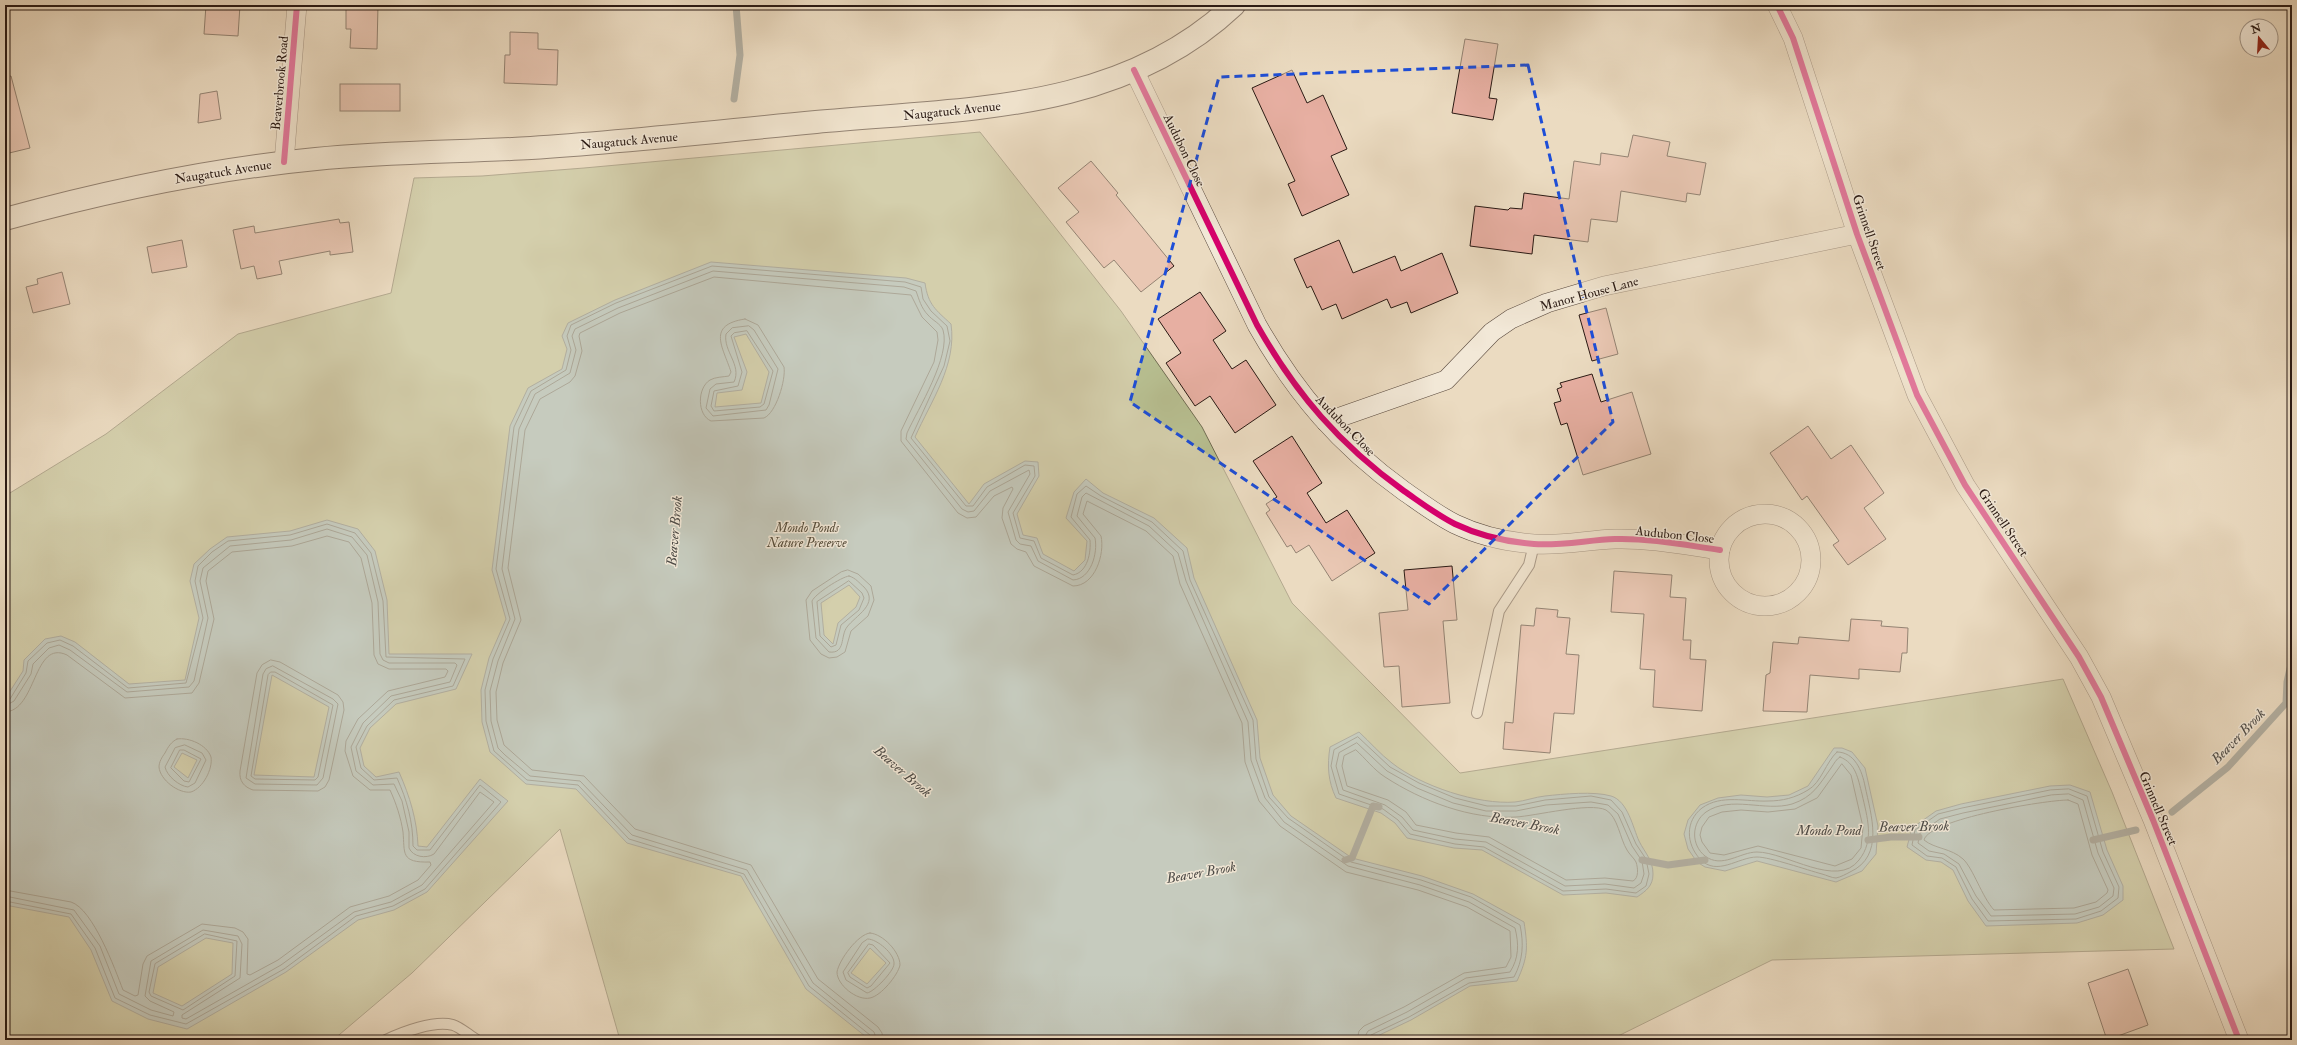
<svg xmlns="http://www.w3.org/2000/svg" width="2297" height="1045" viewBox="0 0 2297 1045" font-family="'IM FELL Double Pica',serif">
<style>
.green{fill:#b8c092;stroke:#716d53}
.water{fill:#9ab9ba;stroke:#6d7978;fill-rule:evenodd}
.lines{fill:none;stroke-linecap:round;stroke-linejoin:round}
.shore{stroke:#626a67;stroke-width:1}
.stream{stroke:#6d7978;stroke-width:7}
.building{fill:#e7afa2;stroke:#2a1a14}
.lane-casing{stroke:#5a4a3f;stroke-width:12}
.street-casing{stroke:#5a4a3f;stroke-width:20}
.secondary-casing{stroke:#2a1a14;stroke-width:24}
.lane{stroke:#f2e8d7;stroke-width:10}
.street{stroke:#f2e8d7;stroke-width:19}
.secondary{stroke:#f2e8d7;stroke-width:22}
.cycleway-casing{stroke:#f2e8d7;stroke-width:8}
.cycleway{stroke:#d6006c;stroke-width:6}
.marked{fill:none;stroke:#1d4ed8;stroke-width:3;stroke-dasharray:8 5;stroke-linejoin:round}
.labels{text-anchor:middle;stroke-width:3;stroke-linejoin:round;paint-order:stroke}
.street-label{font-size:13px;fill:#2a1a14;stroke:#f2e8d7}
.park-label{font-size:13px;font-style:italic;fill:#554c3a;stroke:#f2e8d7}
.water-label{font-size:14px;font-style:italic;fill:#4c4a46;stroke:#f2e8d7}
</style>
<rect width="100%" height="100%" fill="#ebdbc1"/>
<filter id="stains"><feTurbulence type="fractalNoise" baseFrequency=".005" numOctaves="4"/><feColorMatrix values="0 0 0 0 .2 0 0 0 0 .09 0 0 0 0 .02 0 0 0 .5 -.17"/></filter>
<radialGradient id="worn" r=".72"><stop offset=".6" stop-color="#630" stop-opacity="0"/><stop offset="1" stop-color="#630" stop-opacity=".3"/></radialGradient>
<polygon class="green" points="980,132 1121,311 1202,427 1292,603 1460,773 2063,679 2112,792 2174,949 1772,960 1610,1040 620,1040 560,829 412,973 333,1040 5,1040 5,496 106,434 238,334 391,293 414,178 482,176 584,168"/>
<g class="water">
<path d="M 711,262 L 906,278 L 925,283 C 928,305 936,310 951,324 C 957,365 931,401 915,437 L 969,504 L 984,484 L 1025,461 L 1038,462 L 1039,476 L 1017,514 L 1023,535 L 1037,538 L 1043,554 L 1074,571 L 1085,560 L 1087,541 L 1066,518 L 1074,492 L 1086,479 L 1103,493 L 1154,518 L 1187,548 L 1194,578 L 1257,720 L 1260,758 L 1273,795 L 1291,816 L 1352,858 L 1422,876 L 1473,894 L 1524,922 C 1528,948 1528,957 1517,981 L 1470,986 L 1411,1020 L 1369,1040 L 870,1040 L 806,989 L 741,876 L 627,843 L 576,789 L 526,784 L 490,752 L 482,722 L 481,690 L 489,658 L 506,619 L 492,570 L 510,426 L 528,388 L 562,369 L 567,349 L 562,336 L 568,323 L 615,300 ZM 746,334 L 769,372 L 761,403 L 715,407 L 717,393 L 742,390 L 747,372 L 734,337 ZM 849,585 L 860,597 L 856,607 L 838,623 L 833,644 L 824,635 L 821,603 ZM 870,948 L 886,963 L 867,984 L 851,973 Z"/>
<path d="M 327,520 L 358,529 L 375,551 L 387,600 L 389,654 L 472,654 L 456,689 L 396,704 L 370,728 L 360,748 L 364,766 L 376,777 L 399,772 C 410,797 417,820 418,846 L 427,847 L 480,779 L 508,801 L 427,892 L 394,910 L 358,920 L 286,972 L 187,1029 L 148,1019 L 112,1001 L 91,950 L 69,917 L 5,905 L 5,699 L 23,671 L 24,660 L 45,639 L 61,636 L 75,642 L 129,684 L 185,680 L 199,618 L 190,581 L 194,564 L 210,549 L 227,537 L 290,531 ZM 272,675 L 329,707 L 314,777 L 254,775 ZM 182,753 L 197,760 L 188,778 L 174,767 ZM 206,938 L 233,943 L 232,974 L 182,1006 L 153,993 L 158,967 Z"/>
<path d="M 1359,732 C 1370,742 1380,754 1392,763 C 1421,786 1478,805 1515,802 C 1525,801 1535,797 1545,796 C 1563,794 1594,791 1611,796 C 1628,801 1633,828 1639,841 C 1645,853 1653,860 1653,874 C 1653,886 1646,891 1637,897 L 1606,893 L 1563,895 L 1482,850 L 1454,848 L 1407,838 L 1395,823 L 1381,813 L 1336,798 C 1328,781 1327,766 1330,747 Z"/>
<polygon points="1834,748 1842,748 1852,752 1865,768 1878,826 1876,854 1862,871 1836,882 1757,861 1725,871 1705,867 1697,862 1688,849 1684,834 1688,820 1700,805 1718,798 1741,795 1767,797 1789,795 1808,786"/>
<polygon points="2070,785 2090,792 2107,850 2123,886 2123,900 2103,915 2077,923 1986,926 1968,901 1953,870 1941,862 1926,860 1907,847 1912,828 1936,811 1961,804 2050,786"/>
</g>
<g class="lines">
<g class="shore">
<path d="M 745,319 L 758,325 L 784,367 C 786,380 776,413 764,418 L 711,421 C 697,415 697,388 710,380 C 715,377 723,377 729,376 L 731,372 C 723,347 706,325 745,319 Z"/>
<path d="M 749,326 L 754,330 L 778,369 L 769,405 L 766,410 L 713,416 L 706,408 L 710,389 L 716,384 L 734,382 C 742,365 723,351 726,334 L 732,328 Z"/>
<polygon points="747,331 773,371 764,404 760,407 714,411 711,406 714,391 738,386 742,372 731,336 734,333"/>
<polygon points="848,570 858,574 871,586 874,600 868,616 851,631 845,652 837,657 829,658 821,654 810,640 806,600 812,591 841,572"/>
<path d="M 849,576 C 856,578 859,583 864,587 C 880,604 855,616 847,627 C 840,636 846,654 829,652 L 816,638 L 812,601 C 815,594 841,577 849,576 Z"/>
<polygon points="849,581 862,593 864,598 859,610 841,625 836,645 831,647 820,636 817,602"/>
<path d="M 271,660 L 280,662 L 338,695 L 343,702 L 344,710 L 329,780 L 325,787 L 318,791 L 253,790 C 244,787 239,781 240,771 L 257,673 L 262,665 Z"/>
<polygon points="273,666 333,699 338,704 323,778 317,785 255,784 246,778 263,674 266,669"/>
<polygon points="271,672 275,672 333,705 318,777 315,780 255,779 251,776 268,675"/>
<path d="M 5,701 L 10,699 L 26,673 L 28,661 L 47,643 L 60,640 L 73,646 L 128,688 L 186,683 L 203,618 L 195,581 L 198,566 L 212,552 L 228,541 L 290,535 L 327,524 L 355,533 L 371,553 L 383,601 L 386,657 L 465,659 L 453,686 L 394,700 L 367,726 L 356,747 L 361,768 L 374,780 L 397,778 C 407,800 413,822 413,846 L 417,850 L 430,850 L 480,785 L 501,802 L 425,889 L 393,906 L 356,916 L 284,969 L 186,1024 L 150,1015 L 115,998 L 95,948 L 71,914 L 5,901"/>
<path d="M 5,706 L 14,701 L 31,674 L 33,664 L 49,648 L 59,645 L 70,650 L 127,692 L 189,687 L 194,681 L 208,618 L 200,581 L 203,568 L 230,546 L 291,540 L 327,529 L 352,537 L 367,555 L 378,602 L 380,654 L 383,660 L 389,663 L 455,663 L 457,665 L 450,682 L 391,696 L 363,723 L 351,747 L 356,771 L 373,785 L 394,784 L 402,801 L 409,832 L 409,848 C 413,857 426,859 434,854 L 480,792 L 494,802 L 422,885 L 391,902 L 354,912 L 281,965 L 186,1019 L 182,1018 L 182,1015 L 240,978 L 242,944 L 238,936 L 203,930 L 151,961 L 145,996 L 150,1001 L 174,1012 L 173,1016 L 151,1010 L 119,994 L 100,946 L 74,910 L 5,896"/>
<path d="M 5,712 C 37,711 33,639 67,655 L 125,698 L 192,693 L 199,683 L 214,619 L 206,581 L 208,571 L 232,552 L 292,546 L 327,536 L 349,542 L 361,558 L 372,603 L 374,655 L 378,664 L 389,669 L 446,669 L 448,671 L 445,677 L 388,691 L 358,719 L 346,741 L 345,751 L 353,776 L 370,790 L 390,790 C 396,803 401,818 403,832 C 405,853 400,863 430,862 L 431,865 L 418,880 L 389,896 L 350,907 L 278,960 L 250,975 L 247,974 L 248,939 L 243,932 L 235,928 L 202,924 L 147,956 L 143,964 L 138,995 L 135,996 L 123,990 C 115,969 93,909 71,902 L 5,890"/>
<polygon points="1358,737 1390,767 1419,783 1455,798 1487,806 1516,806 1545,800 1591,796 1611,800 1622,812 1636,844 1646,859 1649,874 1646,886 1636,893 1606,889 1563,891 1484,847 1455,844 1410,834 1398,820 1383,809 1339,794 1331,766 1334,750"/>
<path d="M 177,739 C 189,737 207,745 211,757 C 213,769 203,788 191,792 C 179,794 160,780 159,767 C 159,762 162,757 165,753 C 168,747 171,742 177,739 Z"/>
<polygon points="1357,743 1387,771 1417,788 1453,803 1486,811 1516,811 1546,805 1591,802 1608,805 1618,814 1632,846 1642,861 1644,874 1641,883 1634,888 1605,884 1565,886 1486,842 1455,839 1413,830 1402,817 1385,805 1343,790 1336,766 1339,753"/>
<path d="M 185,745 L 202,753 L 206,760 L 195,783 L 188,787 C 179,786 167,776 165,767 L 175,748 Z"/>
<polygon points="180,750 184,750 201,759 189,782 184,781 171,768"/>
<path d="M 1356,750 C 1365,758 1374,770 1385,777 C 1422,801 1471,820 1516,817 C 1535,816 1590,802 1606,810 C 1618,817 1620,839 1627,850 C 1629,854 1634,858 1636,862 C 1638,868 1639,878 1633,881 L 1605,878 L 1566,880 L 1489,837 L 1456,833 L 1416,825 L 1406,812 L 1388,800 L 1347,786 L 1342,766 L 1344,756 Z"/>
<path d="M 1837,752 C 1855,752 1862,771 1865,786 C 1871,815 1885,856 1850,872 C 1846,874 1841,877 1836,878 C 1832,878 1826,875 1822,874 C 1807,870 1770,857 1757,857 C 1738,857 1717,877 1700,859 C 1686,844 1685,821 1702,808 C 1721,794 1747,802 1768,801 C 1782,801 1795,798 1808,790 C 1821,783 1826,762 1837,752 Z"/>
<path d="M 1840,757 C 1856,763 1858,779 1862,794 C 1867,817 1875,840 1859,860 C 1837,889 1786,852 1757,852 C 1740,852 1722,869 1705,856 C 1691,845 1691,823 1706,812 C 1731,795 1765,812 1792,804 C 1813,797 1819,785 1831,768 C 1834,764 1836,759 1840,757 Z"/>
<polygon points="1842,764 1851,775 1863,827 1861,848 1852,859 1835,866 1758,846 1724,855 1710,853 1702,842 1700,835 1702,827 1709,817 1722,812 1741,810 1768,812 1795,809 1817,798"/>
<polygon points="2069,789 2087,796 2103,852 2119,887 2118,898 2101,911 2076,919 1988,921 1972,899 1956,867 1942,858 1927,856 1912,845 1915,830 1938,814 1962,808 2050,790"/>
<polygon points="2069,794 2083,800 2098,853 2114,888 2113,896 2099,907 2075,914 1991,916 1976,896 1959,864 1944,854 1929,851 1918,843 1920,833 1940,819 1963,813 2051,795"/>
<path d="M 2068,800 L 2078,804 L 2092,855 L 2108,890 L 2107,893 L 2096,902 L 2074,908 L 1994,910 C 1982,897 1973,868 1963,859 C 1951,848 1935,849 1924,840 C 1929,819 2046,800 2068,800 Z"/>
<path d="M 870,933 C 883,934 900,952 900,965 C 898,975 881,996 870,998 C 857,1001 837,985 837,972 C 839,960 858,934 870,933 Z"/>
<polygon points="205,934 237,941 235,976 183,1010 151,996 149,992 155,964"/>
<path d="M 868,939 C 877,939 895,954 894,964 C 894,971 874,992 867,993 L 846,980 L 843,972 L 862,943 Z"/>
<polygon points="869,944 873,945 890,963 871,986 867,988 850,977 848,973"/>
<path d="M 872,1040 L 870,1035 L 809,986 L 744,874 L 629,839 L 578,785 L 527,780 L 494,751 L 486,721 L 485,690 L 493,659 L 510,619 L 496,569 L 514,427 L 531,391 L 566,370 L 571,350 L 567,336 L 571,325 L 616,303 L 712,266 L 905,282 L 921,287 L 923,299 L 931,311 L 947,326 L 950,341 L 944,366 L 911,438 L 966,506 L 973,506 L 987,487 L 1025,465 L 1034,466 L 1035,476 L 1013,513 L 1020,538 L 1034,541 L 1041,558 L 1073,575 C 1088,572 1091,552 1090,540 L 1071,517 L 1077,494 L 1086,486 L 1101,496 L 1152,522 L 1183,551 L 1190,580 L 1253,720 L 1256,759 L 1269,797 L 1288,818 L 1351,862 L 1421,880 L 1471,897 L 1520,925 C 1524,944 1523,960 1514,977 L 1469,983 L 1409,1017 L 1371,1035 L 1368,1040"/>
<path d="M 877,1040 L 874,1032 L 813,983 L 747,870 L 632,835 L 580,781 L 530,776 L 505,755 L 498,748 L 491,721 L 490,691 L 498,661 L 515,619 L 502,569 L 519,429 L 535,394 L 570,373 L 576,350 L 572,336 L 575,329 L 618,308 L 713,271 L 904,287 L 916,291 C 919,299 921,308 928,315 C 932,320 941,324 943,330 C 951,356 918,409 907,433 L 906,439 L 962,509 L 968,512 L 974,511 L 990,491 L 1029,470 L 1030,474 L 1008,512 L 1016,540 L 1020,544 L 1031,546 L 1038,561 L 1073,580 C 1091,579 1098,553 1095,538 L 1077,516 L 1082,497 L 1086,493 L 1149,526 L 1178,553 L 1186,581 L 1248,722 L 1251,760 L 1265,798 L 1284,822 L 1348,866 L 1420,885 L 1469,902 L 1515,928 C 1519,944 1519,958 1510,972 L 1466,978 L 1407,1012 L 1368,1031 L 1363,1040"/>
<path d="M 883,1040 L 882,1033 L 878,1027 L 818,979 L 751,865 L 635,829 L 584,776 L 532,770 L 504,745 L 497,720 L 496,692 L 503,663 L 521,620 L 508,568 L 525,430 L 540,399 L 570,382 L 575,376 L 582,351 L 579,336 L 580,333 L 620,313 L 714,277 L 911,295 L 922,317 L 937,332 L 938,340 L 934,362 L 901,431 L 901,441 L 958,513 L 967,518 L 976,517 L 994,496 L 1012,487 L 1013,489 L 1003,508 L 1002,518 L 1011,544 L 1017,549 L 1026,552 L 1034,566 L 1073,586 C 1095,586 1105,554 1101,536 L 1083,514 L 1087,501 L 1146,531 L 1173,556 L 1180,584 L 1242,723 L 1245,762 L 1259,801 L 1280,826 L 1346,872 L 1418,890 L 1467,907 L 1510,931 L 1511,957 L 1506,967 L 1464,973 L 1404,1007 L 1364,1026 L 1359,1031 L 1357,1040"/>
</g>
<g class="stream">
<polyline points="734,99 740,55 736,5"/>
<polyline points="2172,812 2228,767 2286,703 2287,682 2292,660"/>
<polyline points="1868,840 1891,837 1919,837"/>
<polyline points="2093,840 2136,830"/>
<polyline points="1345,860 1352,858 1373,806 1379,807"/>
<polyline points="1642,860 1668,865 1705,860"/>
</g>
</g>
<g class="building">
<polygon points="206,5 240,5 238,36 204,34"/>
<polygon points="346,5 378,5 377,49 350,48 351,29 346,29"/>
<polygon points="510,32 538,33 538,49 558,50 557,85 504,83 505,55 510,55"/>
<polygon points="1465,39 1498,44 1489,98 1497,99 1493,120 1452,113"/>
<polygon points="1292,70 1307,103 1323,95 1347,149 1331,156 1349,195 1302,216 1288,184 1295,181 1252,88"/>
<polygon points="11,76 30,148 5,154 5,77"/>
<rect x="340" y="84" width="60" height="27"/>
<polygon points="217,91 221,119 198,123 200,94"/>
<polygon points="1633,135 1670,142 1667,156 1706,163 1700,195 1687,193 1686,202 1621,191 1617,222 1591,219 1588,242 1534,235 1532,254 1470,246 1475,206 1508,210 1510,208 1522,209 1524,193 1569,199 1574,161 1600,165 1601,153 1628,157"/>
<polygon points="1091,161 1118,193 1116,195 1174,266 1141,292 1114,260 1104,268 1066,222 1079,212 1058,188"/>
<polygon points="339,219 340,223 349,222 353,252 330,255 330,251 279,261 282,274 257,279 254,266 241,269 233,230 254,226 255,233"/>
<polygon points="182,240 187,267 152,273 147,247"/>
<polygon points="1339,240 1353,273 1395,256 1401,271 1442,253 1458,293 1411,313 1407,302 1391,308 1387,299 1342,319 1336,304 1322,310 1311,286 1307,288 1294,259"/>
<polygon points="62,272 70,304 33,313 26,287 38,284 37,279"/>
<polygon points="1200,292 1226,331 1213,340 1232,369 1246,360 1276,405 1235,433 1210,396 1195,406 1166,363 1181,353 1158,319"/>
<polygon points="1606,308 1618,354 1592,361 1579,315"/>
<polygon points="1592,374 1601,402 1632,392 1651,454 1583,475 1567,423 1561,425 1554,403 1561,401 1557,389 1562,387 1560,383"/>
<polygon points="1808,426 1831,459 1851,445 1884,493 1864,508 1886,539 1848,565 1833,545 1839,541 1807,496 1802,500 1770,453"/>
<polygon points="1292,436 1322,483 1307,493 1326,523 1347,510 1375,553 1332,581 1309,545 1296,553 1291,545 1287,547 1266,513 1270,510 1266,504 1277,497 1253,461"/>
<polygon points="1452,566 1457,620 1443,621 1450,703 1402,707 1399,666 1384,667 1379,613 1408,610 1404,570"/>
<polygon points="1614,571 1672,575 1670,597 1686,598 1683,640 1691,640 1690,659 1706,660 1702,711 1653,707 1655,670 1640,669 1644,614 1611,612"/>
<polygon points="1536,608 1558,610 1557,617 1570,618 1566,654 1579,655 1574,714 1554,713 1550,753 1503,749 1505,722 1513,723 1521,625 1534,626"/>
<polygon points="1851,619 1882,621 1881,626 1908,628 1907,653 1902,653 1900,672 1859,669 1859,679 1810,675 1807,712 1763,711 1766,675 1770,673 1773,642 1798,644 1799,637 1849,641"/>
<polygon points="2128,969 2148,1025 2107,1040 2088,983"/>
</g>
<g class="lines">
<g class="lane-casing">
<g id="lane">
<polyline points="1477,713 1499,611 1529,565 1534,544"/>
<path d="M 386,1040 C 403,1032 434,1020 453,1025 C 460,1027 470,1036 477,1040"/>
</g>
</g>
<g class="street-casing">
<g id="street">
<polyline points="1777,5 1793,38 1857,234 1917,395 1965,485 2079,657 2101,697 2153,820 2239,1040"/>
<path d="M 1134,70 L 1257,325 C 1296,394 1340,445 1404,491 C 1420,502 1437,515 1455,524 C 1478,535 1508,542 1534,544 C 1560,546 1588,540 1615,539 C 1650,538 1685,545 1720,550"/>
<polyline points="284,162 297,5"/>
<polyline points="1326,422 1446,380 1492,332 1511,319 1547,303 1604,286 1857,234"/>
<circle cx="1765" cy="560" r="46"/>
</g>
</g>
<g class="secondary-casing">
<path id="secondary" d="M 5,219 C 107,191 210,169 316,159 C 387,152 460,152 531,148 C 626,142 721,131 816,122 C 962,108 1119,114 1234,5"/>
</g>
<use href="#lane" class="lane"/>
<use href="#street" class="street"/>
<use href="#secondary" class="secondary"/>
<g class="cycleway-casing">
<g id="cycleway">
<polyline points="1777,5 1793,38 1857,234 1917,395 1965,485 2079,657 2101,697 2153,820 2239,1040"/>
<path d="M 1134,70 L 1257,325 C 1296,394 1340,445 1404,491 C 1420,502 1437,515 1455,524 C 1478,535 1508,542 1534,544 C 1560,546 1588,540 1615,539 C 1650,538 1685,545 1720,550"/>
<polyline points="284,162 297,5"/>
</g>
</g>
<use href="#cycleway" class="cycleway"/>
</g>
<path d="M0 0H2297V1045H0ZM 1528,65 L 1613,422 L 1429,604 L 1130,402 L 1219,77 Z" fill="#ebdbc1" fill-opacity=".55" fill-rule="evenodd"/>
<path class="marked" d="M 1528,65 L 1613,422 L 1429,604 L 1130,402 L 1219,77 Z"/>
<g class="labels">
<g class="street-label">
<text transform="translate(279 83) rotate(-85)" y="5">Beaverbrook Road</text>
<text transform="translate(952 110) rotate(-6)" y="5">Naugatuck Avenue</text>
<text transform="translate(629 140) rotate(-5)" y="5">Naugatuck Avenue</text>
<text transform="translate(1185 150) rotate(64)" y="5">Audubon Close</text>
<text transform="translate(223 171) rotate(-9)" y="5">Naugatuck Avenue</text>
<text transform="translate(1870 232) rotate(71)" y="5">Grinnell Street</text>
<text transform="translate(1589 293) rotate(-15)" y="5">Manor House Lane</text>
<text transform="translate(1346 425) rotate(46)" y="5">Audubon Close</text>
<text transform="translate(2004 522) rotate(56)" y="5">Grinnell Street</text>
<text transform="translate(1675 534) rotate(6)" y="5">Audubon Close</text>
<text transform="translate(2159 808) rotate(67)" y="5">Grinnell Street</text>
</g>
<g class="park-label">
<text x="807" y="532">Mondo Ponds<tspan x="807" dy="15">Nature Preserve</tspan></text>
</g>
<g class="water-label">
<text transform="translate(674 531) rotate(-85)" y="5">Beaver Brook</text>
<text transform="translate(2238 736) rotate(-46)" y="5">Beaver Brook</text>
<text transform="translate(903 771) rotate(41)" y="5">Beaver Brook</text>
<text transform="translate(1525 823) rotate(11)" y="5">Beaver Brook</text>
<text transform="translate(1914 826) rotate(-1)" y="5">Beaver Brook</text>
<text x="1829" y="835">Mondo Pond</text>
<text transform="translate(1201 872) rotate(-10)" y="5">Beaver Brook</text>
</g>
</g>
<rect width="2297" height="1045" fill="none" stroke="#ebdbc1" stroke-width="20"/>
<rect x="6" y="6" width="2285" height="1033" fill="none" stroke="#2a1a14" stroke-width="2"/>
<rect x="10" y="10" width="2277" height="1025" fill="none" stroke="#2a1a14"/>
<g transform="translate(2259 38) rotate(342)"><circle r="19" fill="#f2e8d7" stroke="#a29689"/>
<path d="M0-3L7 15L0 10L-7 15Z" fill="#8f2418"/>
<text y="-6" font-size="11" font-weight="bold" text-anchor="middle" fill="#2a1a14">N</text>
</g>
<rect width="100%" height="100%" filter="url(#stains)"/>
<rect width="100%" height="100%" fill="url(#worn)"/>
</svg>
